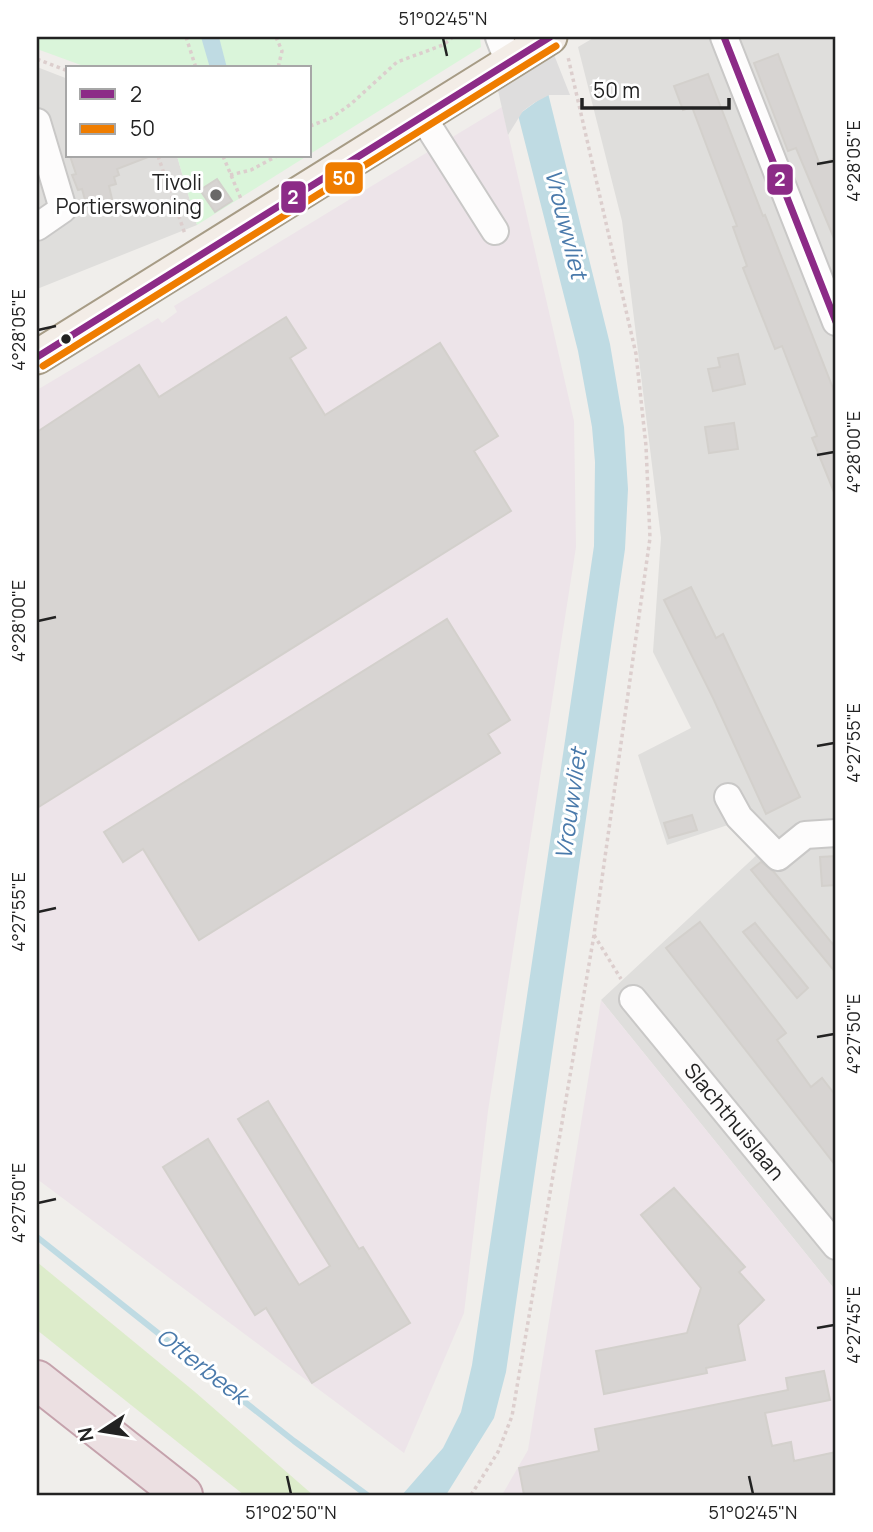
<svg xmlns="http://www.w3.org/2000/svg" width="873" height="1532" viewBox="0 0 873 1532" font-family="Manrope,sans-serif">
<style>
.residential{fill:#dfdedc}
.industrial{fill:#ede4e9}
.grass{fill:#ddeccb}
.park{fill:#daf5da}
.water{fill:#bfdbe3}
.pier{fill:#dedddd}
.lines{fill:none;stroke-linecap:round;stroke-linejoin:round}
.stream{stroke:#bfdbe3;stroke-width:6}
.building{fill:#d7d4d2;stroke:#d3d0cc;stroke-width:2}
.minor-casing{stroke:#c9c8c7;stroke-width:30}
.major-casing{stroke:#a79c86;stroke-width:37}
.highway-casing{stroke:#c5a2ac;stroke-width:42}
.path{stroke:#dccecd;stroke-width:3.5;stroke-dasharray:3.5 3.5;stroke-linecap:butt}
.minor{stroke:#fdfcfc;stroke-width:26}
.major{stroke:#f3ede7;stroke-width:33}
.highway{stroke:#ece0e2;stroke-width:38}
.bus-1-casing{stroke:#fff;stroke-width:12}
.bus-2-casing{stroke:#fff;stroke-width:12}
.bus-1{stroke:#8c2b87;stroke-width:7}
.bus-2{stroke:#ef7d00;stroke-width:7}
.ticks{fill:none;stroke:#222;stroke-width:2.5}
.poi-dot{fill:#6a6968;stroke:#fff;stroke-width:2.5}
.bus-dot{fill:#222;stroke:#fff;stroke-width:2.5}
.labels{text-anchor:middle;stroke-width:6;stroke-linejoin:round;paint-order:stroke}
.poi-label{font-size:21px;fill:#222;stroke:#fff;text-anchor:end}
.street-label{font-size:21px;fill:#222;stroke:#fff}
.water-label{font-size:23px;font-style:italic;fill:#4a7aab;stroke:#fff}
.line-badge{stroke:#fff;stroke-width:2.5}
.badge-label{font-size:19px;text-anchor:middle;font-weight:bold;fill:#fff}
.neatline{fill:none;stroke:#222;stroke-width:2.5}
.ticks-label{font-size:18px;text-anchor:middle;fill:#222}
</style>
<rect width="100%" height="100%" fill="#f0eeeb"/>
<g class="residential">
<polygon points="595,37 836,37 836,1291 601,1000 760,852 731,824 667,845 638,755 691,728 653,652 661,538 622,221 578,47"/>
<polygon points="37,67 68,79 68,156 177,156 197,225 37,289"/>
</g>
<g class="industrial">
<polygon points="502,107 574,421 576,547 488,1111 464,1313 404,1453 37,1179 37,390 158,318 162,323 177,312 174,306"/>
<polygon points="601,1000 836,1291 836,1495 502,1495 528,1450"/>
</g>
<polygon class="grass" points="37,1262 195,1392 313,1495 244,1495 37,1330"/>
<g class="park">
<polygon points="37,37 480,37 481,47 310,154 310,68 89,68 37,49"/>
<polygon points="177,156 307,156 197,225"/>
</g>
<g class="water">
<polygon points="201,37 219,37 227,68 210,68"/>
<polygon points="548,93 610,344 624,427 628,489 625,549 506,1372 494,1418 446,1495 402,1495 443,1448 461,1412 472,1365 594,546 595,462 592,427 578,351 518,115"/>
</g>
<polygon class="pier" points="486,37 547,37 570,95 549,95 534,103 523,111 508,135"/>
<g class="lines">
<polyline class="stream" points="37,1237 294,1441 367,1495"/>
</g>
<g class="building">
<polygon points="778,54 820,165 836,158 836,243 796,148 788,151 754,63"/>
<polygon points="708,74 763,216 765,215 836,396 836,497 812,438 817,436 782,346 775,349 743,268 747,266 733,227 737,226 692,107 683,110 674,86"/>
<polygon points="70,156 148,156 148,157 117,169 119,175 114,177 116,184 109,186 112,199 87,207 82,189 78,190 72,175 76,174"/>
<polygon points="217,179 232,201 215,212 200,190"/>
<polygon points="286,317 306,348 290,358 325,415 440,343 498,436 474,451 511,511 37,808 37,432 139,365 159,397"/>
<polygon points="738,354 745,384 713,391 708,369 720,367 718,358"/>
<polygon points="734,423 738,449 709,453 705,427"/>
<polygon points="691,587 716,638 723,634 800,797 766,814 713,698 664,600"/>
<polygon points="447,619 510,720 488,734 500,753 199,940 143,849 123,862 104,832"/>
<polygon points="692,815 697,830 669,838 664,823"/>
<polygon points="836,856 836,885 822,886 820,857"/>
<polygon points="761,862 774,872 836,948 836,973 751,870"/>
<polygon points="700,922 786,1033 777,1040 811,1087 822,1078 836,1096 836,1166 666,948"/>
<polygon points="755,923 808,988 797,998 743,932"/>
<polygon points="268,1101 359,1249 363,1247 410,1323 312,1383 266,1308 255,1315 163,1167 208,1139 299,1285 330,1266 238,1119"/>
<polygon points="674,1188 745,1267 739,1272 764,1300 738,1325 745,1360 706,1368 707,1373 604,1394 596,1351 687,1333 701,1288 641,1215"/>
<polygon points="824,1371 830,1400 765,1413 772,1446 791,1442 794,1461 836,1452 836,1495 524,1495 519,1468 599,1451 595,1429 788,1390 786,1378"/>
</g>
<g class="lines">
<g class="minor-casing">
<g id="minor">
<polyline points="499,37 509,63"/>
<polyline points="724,37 836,322"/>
<polyline points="422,116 495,231"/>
<polyline points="37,122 63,209 37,227"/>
<polyline points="728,797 739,817 778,857 805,835 836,833"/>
<path id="s1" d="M 633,999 L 836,1246"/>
</g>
</g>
<g class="major-casing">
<polyline id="major" points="37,357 550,37"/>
</g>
<g class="highway-casing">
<polyline id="highway" points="37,1380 183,1495"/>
</g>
<g class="path">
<polyline points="186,37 196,68"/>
<polyline points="276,37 282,51 278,68"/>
<polyline points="37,59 68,71"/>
<polyline points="310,126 331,118 351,104 397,62 443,45 453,37"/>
<polyline points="158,156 185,234"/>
<polyline points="223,156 241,199"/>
<polyline points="230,175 251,170 277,156"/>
<polyline points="594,935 621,979"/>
<polyline points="471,1495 498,1452 512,1416 594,935 650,538 646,446 636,354 568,57"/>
</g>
<use href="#minor" class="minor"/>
<use href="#major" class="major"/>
<use href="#highway" class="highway"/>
<g class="bus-1-casing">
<g id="bus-1">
<polyline points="724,37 836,322"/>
<polyline points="37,357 550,37"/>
</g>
</g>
<g class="bus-2-casing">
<polyline id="bus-2" points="43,366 556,46"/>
</g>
<use href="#bus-1" class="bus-1"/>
<use href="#bus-2" class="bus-2"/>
</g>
<path class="ticks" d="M 443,38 L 447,56M 817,164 L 834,161M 38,330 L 56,326M 817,455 L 834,452M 38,621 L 56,617M 817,746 L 834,743M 38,912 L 56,908M 817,1037 L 834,1034M 38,1203 L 56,1199M 817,1328 L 834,1325M 287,1476 L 291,1494M 749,1476 L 753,1494"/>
<circle class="poi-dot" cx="216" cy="195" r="7"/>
<circle class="bus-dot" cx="66" cy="339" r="6"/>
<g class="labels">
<g class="poi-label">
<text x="202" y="190">Tivoli<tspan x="202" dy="24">Portierswoning</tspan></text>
</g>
<g class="street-label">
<text dy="7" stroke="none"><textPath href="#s1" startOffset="159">Slachthuislaan</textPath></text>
</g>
<g class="water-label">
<text transform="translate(566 224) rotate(76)" y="8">Vrouwvliet</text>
<text transform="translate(571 804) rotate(-82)" y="8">Vrouwvliet</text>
<text transform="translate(202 1366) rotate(38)" y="8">Otterbeek</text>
</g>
</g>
<g class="line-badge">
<rect x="324" y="161" width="40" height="34" rx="7" fill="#ef7d00"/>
<rect x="766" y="163" width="28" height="33" rx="7" fill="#8c2b87"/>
<rect x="280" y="180" width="27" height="34" rx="7" fill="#8c2b87"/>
</g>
<g class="badge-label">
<text x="344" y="185">50</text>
<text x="780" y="186">2</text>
<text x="293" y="204">2</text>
</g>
<rect width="873" height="1532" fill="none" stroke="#ffffff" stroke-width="77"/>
<rect x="66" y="66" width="245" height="91" fill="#ffffff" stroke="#a7a7a7" stroke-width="2"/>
<rect x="80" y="89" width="35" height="10" fill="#8c2b87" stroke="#a7a7a7" stroke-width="2"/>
<text x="130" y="102" font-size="21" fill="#222222">2</text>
<rect x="80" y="124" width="35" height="10" fill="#ef7d00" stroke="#a7a7a7" stroke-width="2"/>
<text x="130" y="136" font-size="21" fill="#222222">50</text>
<g transform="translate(102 1431) rotate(258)" stroke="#ffffff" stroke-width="5" paint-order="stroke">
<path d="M0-5L12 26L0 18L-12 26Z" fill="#222222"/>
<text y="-10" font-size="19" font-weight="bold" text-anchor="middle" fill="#222222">N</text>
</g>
<path d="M582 98v10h147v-10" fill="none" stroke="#222222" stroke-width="3.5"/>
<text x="593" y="98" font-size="21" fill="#222222" stroke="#ffffff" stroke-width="5" paint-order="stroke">50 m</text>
<rect x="38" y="38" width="796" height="1456" class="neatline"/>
<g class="ticks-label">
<text x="443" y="25">51°02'45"N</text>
<text transform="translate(854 161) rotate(-90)" y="6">4°28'05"E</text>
<text transform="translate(19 330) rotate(-90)" y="6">4°28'05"E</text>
<text transform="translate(854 452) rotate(-90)" y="6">4°28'00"E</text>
<text transform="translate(19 621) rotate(-90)" y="6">4°28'00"E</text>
<text transform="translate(854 743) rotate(-90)" y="6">4°27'55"E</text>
<text transform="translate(19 912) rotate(-90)" y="6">4°27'55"E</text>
<text transform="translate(854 1034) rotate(-90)" y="6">4°27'50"E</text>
<text transform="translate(19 1203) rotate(-90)" y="6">4°27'50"E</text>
<text transform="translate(854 1325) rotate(-90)" y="6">4°27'45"E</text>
<text x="291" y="1519">51°02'50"N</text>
<text x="753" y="1519">51°02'45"N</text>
</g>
</svg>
